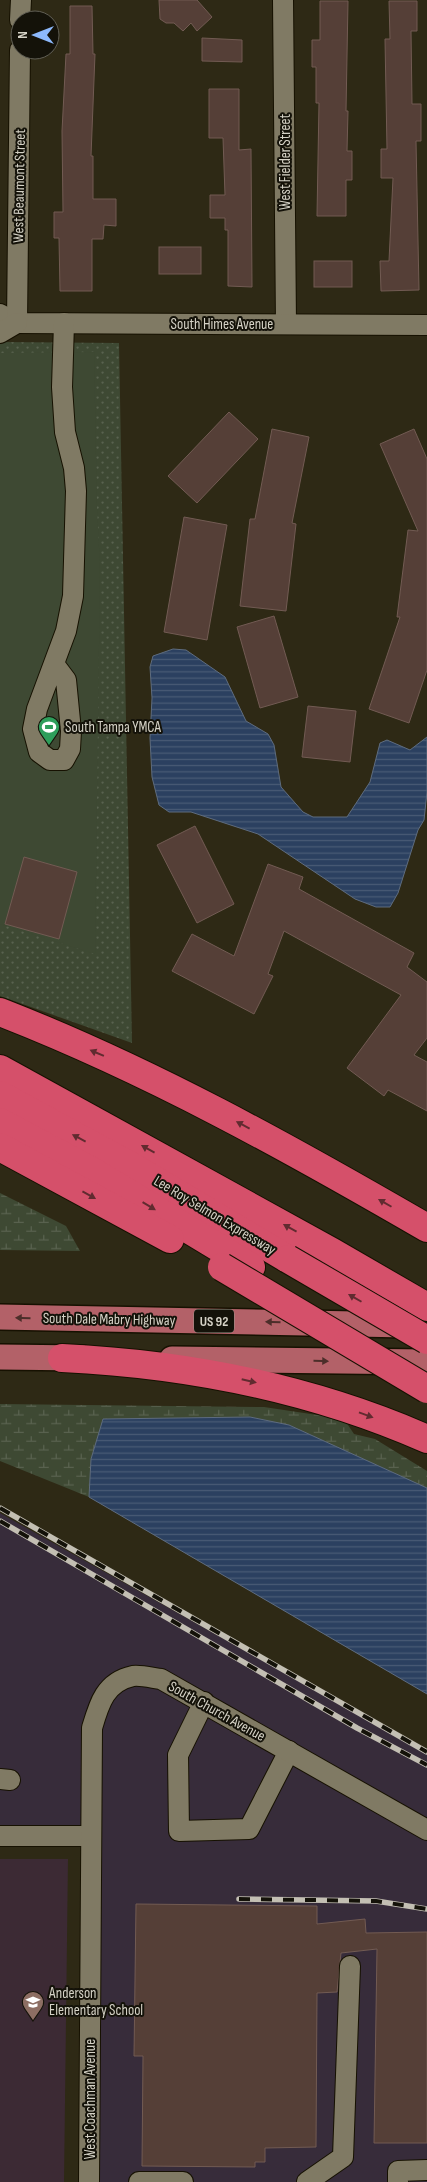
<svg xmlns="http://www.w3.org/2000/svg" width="427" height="2182" viewBox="0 0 427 2182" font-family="'Sofia Sans Condensed',sans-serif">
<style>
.commercial{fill:#372c3a}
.education{fill:#3c2a34}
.wetland{fill:url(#wetland-marsh)}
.park{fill:url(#park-dots)}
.pitch{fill:#3e4933}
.water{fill:url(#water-rules);stroke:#5e6c7f}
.building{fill:#553f37;stroke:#725b53}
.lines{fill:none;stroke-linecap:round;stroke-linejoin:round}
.minor-casing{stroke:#161101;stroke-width:22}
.major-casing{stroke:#161101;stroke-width:28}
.highway-casing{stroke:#161101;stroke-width:30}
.minor{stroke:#807a64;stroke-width:20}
.major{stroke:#b36168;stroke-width:25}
.highway{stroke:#d5506a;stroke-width:28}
.rail-casing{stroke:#c3bfb3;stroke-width:5.5}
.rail{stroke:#141209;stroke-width:4;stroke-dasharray:11;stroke-linecap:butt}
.highway-bridge-casing{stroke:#161101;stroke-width:30;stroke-linecap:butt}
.highway-bridge{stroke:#d5506a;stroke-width:28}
.oneway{fill:#612b30}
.oneway2{fill:#4c2e2a}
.labels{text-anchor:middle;stroke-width:4;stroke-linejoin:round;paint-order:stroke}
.shield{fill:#141209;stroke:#9b988d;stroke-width:1}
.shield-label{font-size:14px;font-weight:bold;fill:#d5d2c6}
.street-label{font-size:15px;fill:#d5d2c6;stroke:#141209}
.poi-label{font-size:15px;fill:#d5d2c6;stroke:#141209;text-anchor:start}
</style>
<defs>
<pattern id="wetland-marsh" width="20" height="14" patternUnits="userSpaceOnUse" patternTransform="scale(1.25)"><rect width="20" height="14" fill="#3e4933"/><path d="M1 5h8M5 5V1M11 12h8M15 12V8" fill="none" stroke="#59624f"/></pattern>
<pattern id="park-dots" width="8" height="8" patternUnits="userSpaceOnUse" patternTransform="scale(1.25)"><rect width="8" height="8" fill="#3e4933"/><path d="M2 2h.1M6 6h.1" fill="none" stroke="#59624f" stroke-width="1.8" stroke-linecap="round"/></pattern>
<pattern id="water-rules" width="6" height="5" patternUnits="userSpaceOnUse" patternTransform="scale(1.25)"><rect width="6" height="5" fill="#2b4060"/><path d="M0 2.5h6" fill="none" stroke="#495b75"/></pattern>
</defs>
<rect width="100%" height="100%" fill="#2e2915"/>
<g class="commercial">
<polygon points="0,1513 427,1753 427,1820 210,1695 106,1679 91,1697 82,1728 81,1827 0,1827"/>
<polygon points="136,1685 158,1688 200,1709 427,1840 427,2182 99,2182 101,1729 109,1703 119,1692"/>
</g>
<polygon class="education" points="0,1859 68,1859 64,2182 0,2182"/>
<g class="wetland">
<polygon points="0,1193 66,1226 80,1251 0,1250"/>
<polygon points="0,1404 264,1407 344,1419 354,1434 375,1439 427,1471 427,1488 289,1425 250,1417 103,1419 91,1459 89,1497 0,1461"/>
</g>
<polygon class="park" points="0,342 119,343 132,1043 0,996"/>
<polygon class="pitch" points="94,352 97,507 100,567 95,954 0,924 0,353"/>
<g class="water">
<polygon points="173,649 186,650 225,677 246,721 268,734 274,745 281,787 303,812 313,817 347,817 370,782 380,743 387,740 410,750 427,737 427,792 424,820 418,830 398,893 390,907 376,907 355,899 258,834 191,812 169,812 159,805 152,777 150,738 152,698 150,667 153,656"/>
<polygon points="250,1417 289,1425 427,1488 427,1694 89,1497 91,1459 103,1419"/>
</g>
<g class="building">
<polygon points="159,0 197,0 212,17 197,31 191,23 183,31 174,23 166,23 160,19"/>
<polygon points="320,1 348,1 346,111 348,111 347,151 352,151 352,180 346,180 346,216 317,216 319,103 316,103 316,67 312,67 312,40 320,40"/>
<polygon points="389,1 417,1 417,31 411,31 412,104 421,104 421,141 416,141 419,290 381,291 380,261 389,261 393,178 381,178 381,149 387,149 385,39 390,39"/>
<polygon points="70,6 92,6 93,54 95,54 91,156 93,156 93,199 116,199 116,226 104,225 103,239 92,239 92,291 60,291 59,238 54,238 54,212 63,212 62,131 66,54 70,54"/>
<polygon points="202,38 242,40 242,62 202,61"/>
<polygon points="209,89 239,89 239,150 251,149 252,287 228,286 228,230 225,230 225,218 210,218 210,195 225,195 223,138 209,138"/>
<rect x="159" y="247" width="42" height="27"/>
<rect x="314" y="261" width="38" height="26"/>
<polygon points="229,412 258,439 197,503 168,476"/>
<polygon points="272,429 309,437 292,523 296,524 286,611 240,606 250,519 255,519"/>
<polygon points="414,429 427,459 427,670 409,723 369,709 400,617 397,617 408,530 418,531 380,444"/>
<polygon points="184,517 227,525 207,640 164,632"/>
<polygon points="274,616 298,697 260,708 237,627"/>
<polygon points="308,706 356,711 350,762 302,757"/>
<polygon points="195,826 234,904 197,923 157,845"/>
<polygon points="24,857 77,872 59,939 5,924"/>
<polygon points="268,864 303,877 299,889 414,953 407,967 427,982 427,1038 414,1055 427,1062 427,1111 388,1090 384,1096 347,1068 401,995 284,931 268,974 273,976 254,1014 172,971 192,934 234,956"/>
<polygon points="136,1904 317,1906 317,1924 365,1919 366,1933 427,1932 427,2143 374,2143 377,1949 341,1953 337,1992 317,1993 316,2147 265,2148 265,2162 255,2162 255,2167 142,2166 143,2056 134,2056"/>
</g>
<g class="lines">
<g class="minor-casing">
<g id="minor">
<polyline points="283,0 286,324"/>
<polyline points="20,20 21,0"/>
<polyline points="0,314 17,323 427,325"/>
<polyline points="17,323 20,50"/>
<polyline points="0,333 17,323"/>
<polyline points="54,664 66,680 71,731 70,749 64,760 50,760 39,752 33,729 37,709 66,631 73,596 76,491 74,468 65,432 62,387 64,323"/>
<polyline points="204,1702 178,1755 179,1831 249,1829 289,1751"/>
<polyline points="0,1779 10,1780"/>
<polyline points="0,1836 91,1836"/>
<path d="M 89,2182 L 92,1728 C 99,1704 105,1682 133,1676 C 141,1675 153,1678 161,1679 L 427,1830"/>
<polyline points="139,2182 183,2182"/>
<polyline points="307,2182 343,2157 350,1966"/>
<polyline points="398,2182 398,2171 427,2170"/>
</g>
</g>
<g class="major-casing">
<g id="major">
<polyline points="0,1317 407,1325"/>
<polyline points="0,1357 82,1358"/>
<polyline points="172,1359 427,1362"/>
</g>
</g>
<g class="highway-casing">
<g id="highway">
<path d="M 0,1012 C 149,1070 289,1148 427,1228"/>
<polyline points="0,1069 332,1252 427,1307"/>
<polyline points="0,1095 133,1167 288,1259"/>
<polyline points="0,1122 92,1171 251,1267"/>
<polyline points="0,1147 170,1239"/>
<path d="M 62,1358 C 188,1364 311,1388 427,1439"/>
</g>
</g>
<use href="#minor" class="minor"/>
<use href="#major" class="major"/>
<use href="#highway" class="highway"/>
<g class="rail-casing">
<g id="rail">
<polyline points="0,1508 427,1752"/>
<polyline points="0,1521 357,1728 427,1765"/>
<polyline points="239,1899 376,1901 427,1909"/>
</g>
</g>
<use href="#rail" class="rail"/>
<g class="highway-bridge-casing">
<g id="highway-bridge">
<polyline points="288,1259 427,1340"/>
<polyline points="222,1267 427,1389"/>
</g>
</g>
<use href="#highway-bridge" class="highway-bridge"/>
</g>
<defs><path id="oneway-solid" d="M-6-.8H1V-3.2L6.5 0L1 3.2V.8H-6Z" transform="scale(1.25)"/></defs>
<g class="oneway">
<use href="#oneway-solid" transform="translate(97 1053) rotate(-157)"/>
<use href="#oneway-solid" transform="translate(243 1125) rotate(-152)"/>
<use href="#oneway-solid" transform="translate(79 1138) rotate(-152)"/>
<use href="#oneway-solid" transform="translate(148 1149) rotate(-151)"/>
<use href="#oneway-solid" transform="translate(89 1195) rotate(29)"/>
<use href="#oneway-solid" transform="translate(385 1203) rotate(-150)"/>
<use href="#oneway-solid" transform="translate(149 1206) rotate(31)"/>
<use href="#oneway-solid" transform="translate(290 1228) rotate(-151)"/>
<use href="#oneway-solid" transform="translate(355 1298) rotate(-150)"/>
<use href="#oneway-solid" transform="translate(249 1381) rotate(13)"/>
<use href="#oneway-solid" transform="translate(366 1415) rotate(20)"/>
</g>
<g class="oneway2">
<use href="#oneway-solid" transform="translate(23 1318) rotate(-179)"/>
<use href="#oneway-solid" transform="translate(273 1322) rotate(-179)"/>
<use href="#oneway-solid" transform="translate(321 1361) rotate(1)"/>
</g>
<defs>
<g id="stadium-pin" transform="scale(1.125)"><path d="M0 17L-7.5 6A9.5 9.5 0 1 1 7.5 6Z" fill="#2e9e5b" stroke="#141209"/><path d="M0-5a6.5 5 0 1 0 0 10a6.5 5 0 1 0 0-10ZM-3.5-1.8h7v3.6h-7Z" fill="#fff"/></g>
<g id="school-pin" transform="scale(1.125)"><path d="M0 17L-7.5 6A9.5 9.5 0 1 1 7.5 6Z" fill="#8d6e63" stroke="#141209"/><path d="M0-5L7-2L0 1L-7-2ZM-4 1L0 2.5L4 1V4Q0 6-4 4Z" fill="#fff"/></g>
</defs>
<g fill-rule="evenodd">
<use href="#stadium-pin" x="49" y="727"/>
<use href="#school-pin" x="33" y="2002"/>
</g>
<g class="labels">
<rect class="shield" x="194" y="1309.5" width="40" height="23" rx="4"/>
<g class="shield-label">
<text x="214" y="1326">US 92</text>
</g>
<g class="street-label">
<text transform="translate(285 162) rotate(-90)" y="5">West Fielder Street</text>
<text transform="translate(19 186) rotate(-89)" y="5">West Beaumont Street</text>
<text x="222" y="329">South Himes Avenue</text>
<text transform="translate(215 1215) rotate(31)" y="5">Lee Roy Selmon Expressway</text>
<text transform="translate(109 1319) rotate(1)" y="5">South Dale Mabry Highway</text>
<text transform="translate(217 1711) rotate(29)" y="5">South Church Avenue</text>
<text transform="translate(90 2099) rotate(-90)" y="5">West Coachman Avenue</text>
</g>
<g class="poi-label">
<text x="65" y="732">South Tampa YMCA</text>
<text x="49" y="1998">Anderson<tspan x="49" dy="17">Elementary School</tspan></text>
</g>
</g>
<g transform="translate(35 35) rotate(270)"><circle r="24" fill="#141209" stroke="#615f55"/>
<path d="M0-4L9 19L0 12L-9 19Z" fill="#8db9fc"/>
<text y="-8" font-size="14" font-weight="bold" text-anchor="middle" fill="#d5d2c6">N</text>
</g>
</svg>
